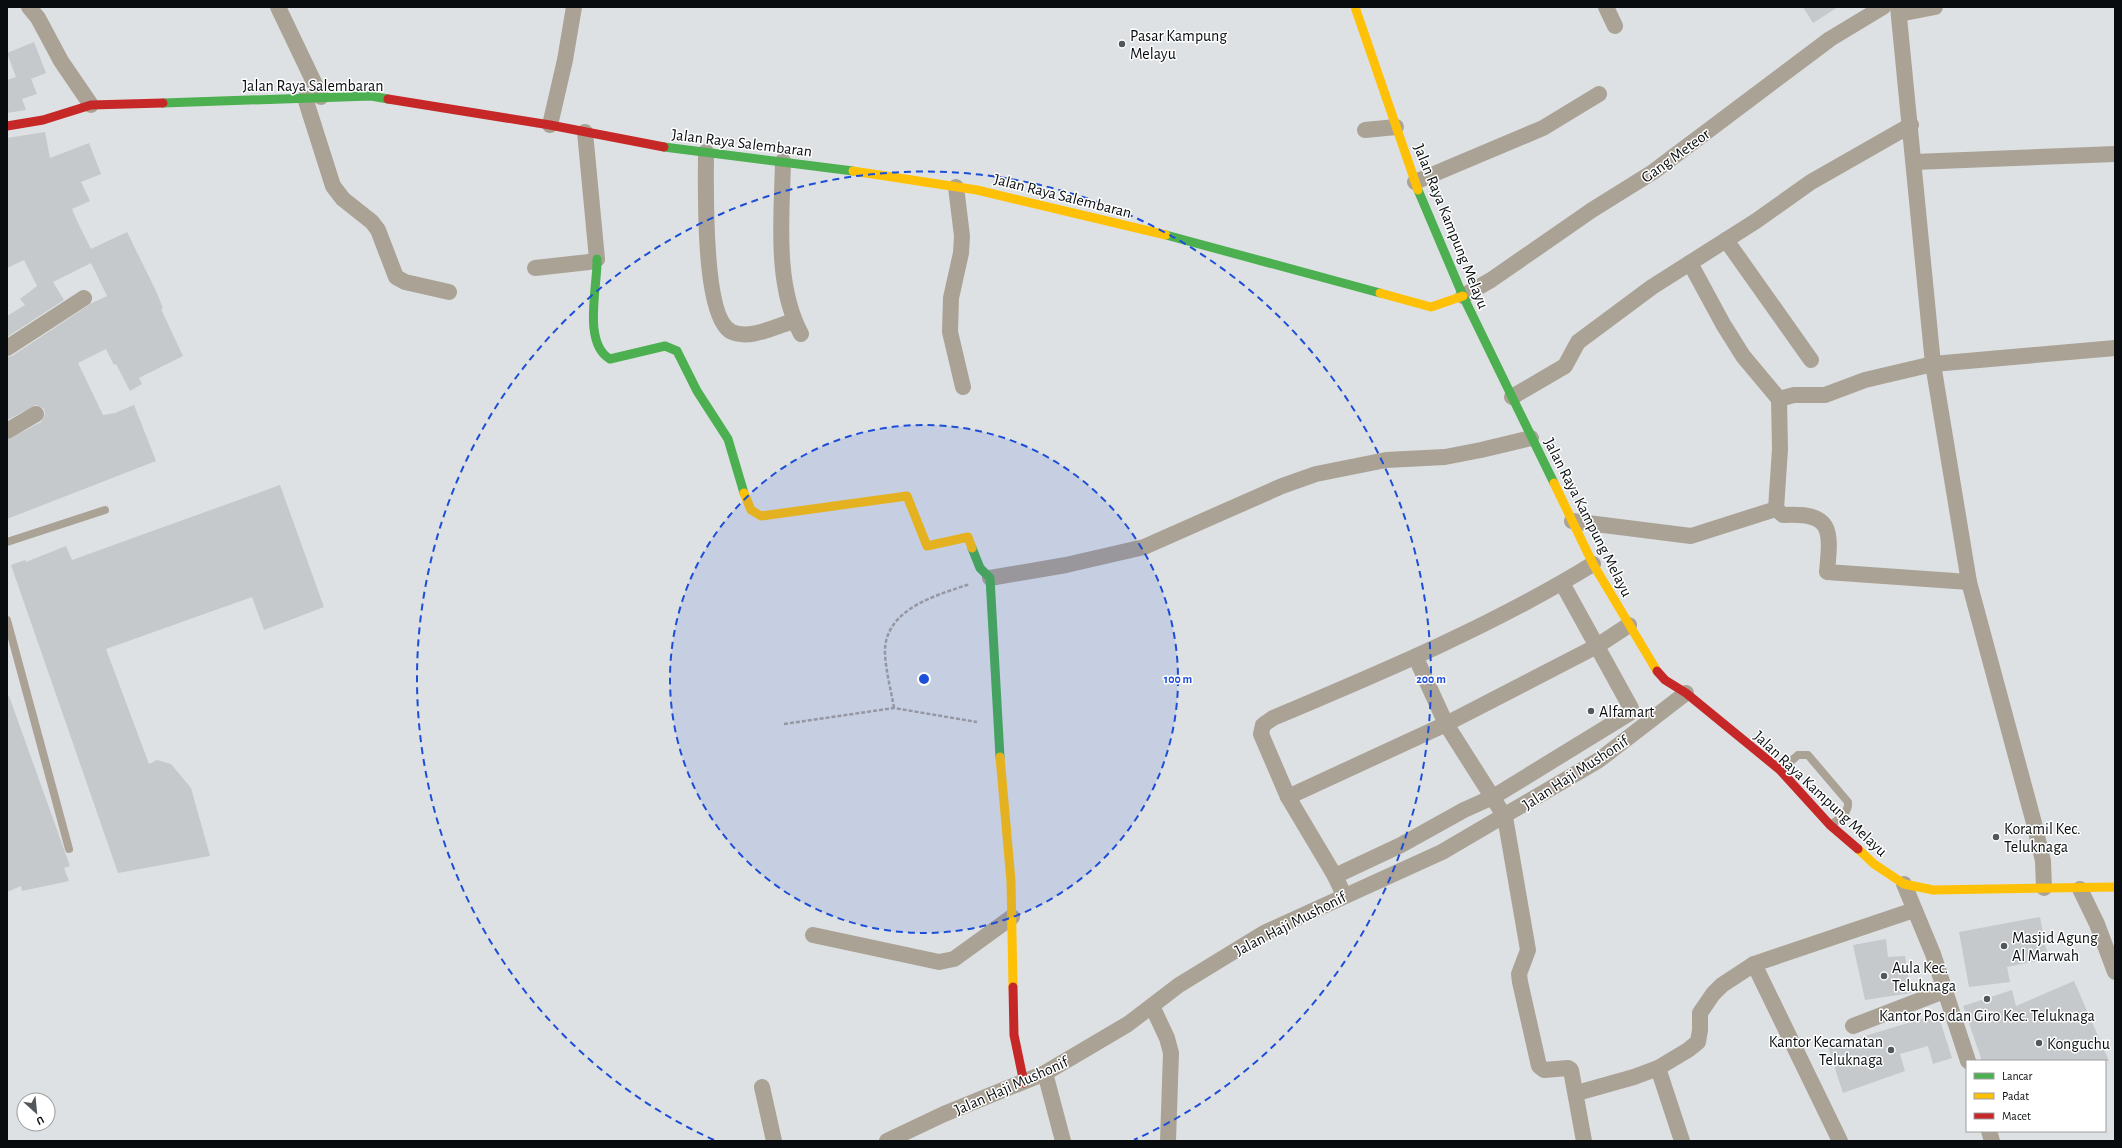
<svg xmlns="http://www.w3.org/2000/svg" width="2122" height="1148" viewBox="0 0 2122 1148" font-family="'Alegreya Sans',sans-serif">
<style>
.building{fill:#c5c9cb}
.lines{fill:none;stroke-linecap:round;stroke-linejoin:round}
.path{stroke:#a6a29b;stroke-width:2.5;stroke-dasharray:4 2;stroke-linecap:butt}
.lane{stroke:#aaa295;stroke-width:8}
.street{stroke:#aaa295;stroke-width:16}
.fast{stroke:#4caf50;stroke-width:9}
.slow{stroke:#ffc107;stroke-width:9}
.jam{stroke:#c62828;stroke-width:9}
.ring{fill:none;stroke:#1d4ed8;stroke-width:2;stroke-dasharray:7 5}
.poi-dot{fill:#535759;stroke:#fff;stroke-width:1.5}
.labels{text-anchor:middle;stroke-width:3;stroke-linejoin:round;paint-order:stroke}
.poi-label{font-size:16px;fill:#090c0e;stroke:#fff;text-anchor:start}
.street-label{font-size:16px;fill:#090c0e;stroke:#fff}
.centre{fill:#1d4ed8;stroke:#fff;stroke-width:2}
.ring-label{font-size:12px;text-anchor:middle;font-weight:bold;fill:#1d4ed8;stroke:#fff;stroke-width:3;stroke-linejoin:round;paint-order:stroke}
</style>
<rect width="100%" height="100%" fill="#dde1e4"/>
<g class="building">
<polygon points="1803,7 1838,7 1813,23"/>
<polygon points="34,42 46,73 31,79 37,94 22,99 26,110 7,113 7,80 16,77 7,53"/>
<polygon points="45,132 50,158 89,143 101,174 81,182 90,201 72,209 78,223 91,249 127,232 156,291 163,308 161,309 183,356 139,378 142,384 130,391 116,364 114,365 106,349 78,363 103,415 115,413 134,405 156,461 7,519 7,440 41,422 45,414 44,409 36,405 7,420 7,357 12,356 92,303 107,296 91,263 53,282 64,300 7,337 7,316 25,305 20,299 37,286 24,260 7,268 7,138"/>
<polygon points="280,485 324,607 264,630 252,597 106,649 149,764 157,760 171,764 191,788 210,856 118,873 11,565 25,560 26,562 66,546 72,560"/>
<polygon points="9,696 70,866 64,868 69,881 22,891 21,886 7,892 7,697"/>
<polygon points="2040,917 2048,959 2007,967 2010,982 1969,987 1959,932"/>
<polygon points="1886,939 1888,957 1905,956 1911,993 1865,1000 1853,945"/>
<polygon points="2074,981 2109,1061 1982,1061 1963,1006 2012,990 2016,1006"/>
<polygon points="1938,1014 1952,1058 1933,1064 1928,1046 1900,1054 1905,1071 1843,1093 1828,1047"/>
</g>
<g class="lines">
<g class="path">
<path d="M 894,708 C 891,690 886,672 885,654 C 883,609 937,595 970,584"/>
<polyline points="784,724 894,708 977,722"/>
</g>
<g class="lane">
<polyline points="7,542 105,510"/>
<polyline points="7,620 69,849"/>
<path d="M 1781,770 L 1798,755 L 1808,755 L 1848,802 C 1849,814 1839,818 1831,825"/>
</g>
<g class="street">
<polyline points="29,7 38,18 61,61 91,105"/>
<polyline points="278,7 321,97"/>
<polyline points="1606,7 1615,26"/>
<polyline points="1898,7 1933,364 1969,582 2034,823 2043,861 2044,888"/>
<polyline points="1899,14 1935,7"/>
<polyline points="305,98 333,186 343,199 372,222 378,230 396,277 405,282 449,292"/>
<polyline points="550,125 565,60 574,7"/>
<polyline points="1365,130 1396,127"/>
<path d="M 706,152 C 706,184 702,319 732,332 C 750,340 776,326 794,321"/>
<path d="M 783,161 C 782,216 774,283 801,334"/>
<polyline points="1914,162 2115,154"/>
<polyline points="1415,182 1543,128 1599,94"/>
<polyline points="956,187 962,236 961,253 951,298 950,332 963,387"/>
<polyline points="1726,240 1811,360"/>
<path d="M 1690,263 L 1723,324 L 1743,356 L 1779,399 L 1780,449 L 1776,509 L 1783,515 C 1833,512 1831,530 1827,572 L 1969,582"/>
<polyline points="535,268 589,262 597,259 585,132"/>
<polyline points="1463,296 1491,280 1592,210 1653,172 1830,39 1883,7"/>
<polyline points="7,348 84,298"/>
<polyline points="1512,397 1565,366 1578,342 1652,287 1756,221 1811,182 1911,125"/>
<polyline points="1779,399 1794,395 1825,395 1865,380 1933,364 2115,348"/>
<polyline points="7,431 36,414"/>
<polyline points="1572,521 1691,536 1776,509"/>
<polyline points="990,578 1066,565 1144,547 1282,486 1316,474 1386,460 1445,457 1481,450 1531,438"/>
<polyline points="1416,658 1446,724 1505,817 1528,950 1519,974 1520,982 1539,1066 1544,1070 1568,1068 1571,1070 1584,1141"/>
<polyline points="1288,797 1446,724 1597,646 1629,625"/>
<polyline points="1335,876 1401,845 1464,810 1493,797 1630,713 1631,708 1562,583"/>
<polyline points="1904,884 1933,954 1968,1061"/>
<polyline points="2080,889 2097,924 2115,972"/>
<path d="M 1344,895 L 1335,876 L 1288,797 L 1261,734 L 1263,725 L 1273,718 C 1382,672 1492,626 1593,564"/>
<polyline points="813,935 939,962 954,959 1012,917"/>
<polyline points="1754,964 1840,1141"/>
<polyline points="1152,1006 1167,1038 1171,1053 1168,1141"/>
<polyline points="1853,1026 1944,991"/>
<polyline points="1658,1068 1682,1141"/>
<polyline points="1045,1073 1063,1141"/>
<polyline points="762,1087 774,1141"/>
<polyline points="1577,1093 1634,1077 1658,1068 1688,1050 1698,1042 1700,1030 1700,1013 1713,994 1722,985 1754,964 1914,910"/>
<polyline points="1989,1131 1992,1141"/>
<polyline points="887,1141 944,1114 1045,1073 1128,1024 1179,985 1264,933 1442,852 1599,760 1686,693"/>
</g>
<g class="fast">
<polyline points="163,103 371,96 388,99"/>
<polyline points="664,147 853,171"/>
<polyline points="1418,190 1463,296 1554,483"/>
<polyline points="1166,235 1380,293"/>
<path d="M 597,259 C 598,285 582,343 610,359 L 665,346 L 677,351 L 697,391 L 728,439 L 744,493"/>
<polyline points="972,548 980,568 990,578 1000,757"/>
</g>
<g class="slow">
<polyline points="1355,7 1418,190"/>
<polyline points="853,171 977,190 1166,235"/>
<polyline points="1380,293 1431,307 1463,296"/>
<polyline points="1554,483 1593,564 1657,671"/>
<polyline points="744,493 751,510 761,516 907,496 927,546 968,537 972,548"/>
<polyline points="1000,757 1011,881 1013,987"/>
<polyline points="1858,849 1874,864 1904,884 1933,890 2115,887"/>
</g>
<g class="jam">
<polyline points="388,99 550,125 664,147"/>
<polyline points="7,126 43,120 91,105 163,103"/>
<polyline points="1657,671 1665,680 1686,693 1780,770 1830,825 1858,849"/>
<polyline points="1013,987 1014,1035 1024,1083"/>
</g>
</g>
<circle cx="924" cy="679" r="254" fill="#1d4ed8" fill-opacity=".12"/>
<g class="ring">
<circle cx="924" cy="679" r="254"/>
<path d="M714 1140A507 507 0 1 1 1134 1140"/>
</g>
<g class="poi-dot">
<circle cx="1122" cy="44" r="4"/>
<circle cx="1591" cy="711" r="4"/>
<circle cx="1996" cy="837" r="4"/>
<circle cx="2004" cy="946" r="4"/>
<circle cx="1884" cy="976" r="4"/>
<circle cx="1987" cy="999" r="4"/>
<circle cx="2039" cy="1043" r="4"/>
<circle cx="1891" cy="1050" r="4"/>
</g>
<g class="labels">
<g class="poi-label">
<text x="1130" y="41">Pasar Kampung<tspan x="1130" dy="18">Melayu</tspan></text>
<text x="1599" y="717">Alfamart</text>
<text x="2004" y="834">Koramil Kec.<tspan x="2004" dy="18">Teluknaga</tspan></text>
<text x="2012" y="943">Masjid Agung<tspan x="2012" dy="18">Al Marwah</tspan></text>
<text x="1892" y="973">Aula Kec.<tspan x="1892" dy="18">Teluknaga</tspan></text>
<text x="1987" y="1021" text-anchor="middle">Kantor Pos dan Giro Kec. Teluknaga</text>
<text x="1883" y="1047" text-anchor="end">Kantor Kecamatan<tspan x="1883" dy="18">Teluknaga</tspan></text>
<text x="2047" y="1049">Konguchu</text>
</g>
<g class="street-label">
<text x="313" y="91">Jalan Raya Salembaran</text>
<text transform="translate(742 142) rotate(7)" y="6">Jalan Raya Salembaran</text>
<text transform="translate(1675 155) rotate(-36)" y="6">Gang Meteor</text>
<text transform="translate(1063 195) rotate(14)" y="6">Jalan Raya Salembaran</text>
<text transform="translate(1452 226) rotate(68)" y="6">Jalan Raya Kampung Melayu</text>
<text transform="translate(1589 517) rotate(63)" y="6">Jalan Raya Kampung Melayu</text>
<text transform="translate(1575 772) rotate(-33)" y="6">Jalan Haji Mushonif</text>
<text transform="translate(1821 793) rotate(43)" y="6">Jalan Raya Kampung Melayu</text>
<text transform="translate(1290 923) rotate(-27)" y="6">Jalan Haji Mushonif</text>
<text transform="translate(1011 1085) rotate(-24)" y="6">Jalan Haji Mushonif</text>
</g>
</g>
<circle cx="924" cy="679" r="6" class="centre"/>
<g class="ring-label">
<text x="1178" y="683">100 m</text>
<text x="1431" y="683">200 m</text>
</g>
<rect width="2122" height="1148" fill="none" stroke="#090c0e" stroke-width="16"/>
<rect x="1966" y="1060" width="140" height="72" fill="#ffffff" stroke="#9d9e9f"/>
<rect x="1974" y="1073" width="20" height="6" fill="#4caf50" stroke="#9d9e9f"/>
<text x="2002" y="1080" font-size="12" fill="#090c0e">Lancar</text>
<rect x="1974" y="1093" width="20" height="6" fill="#ffc107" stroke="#9d9e9f"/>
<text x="2002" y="1100" font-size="12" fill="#090c0e">Padat</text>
<rect x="1974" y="1113" width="20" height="6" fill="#c62828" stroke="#9d9e9f"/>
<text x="2002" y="1120" font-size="12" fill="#090c0e">Macet</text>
<g transform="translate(36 1112) rotate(153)"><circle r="19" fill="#ffffff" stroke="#9d9e9f"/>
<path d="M0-3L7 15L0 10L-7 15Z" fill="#535759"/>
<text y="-6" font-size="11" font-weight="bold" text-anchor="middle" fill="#090c0e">U</text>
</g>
</svg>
